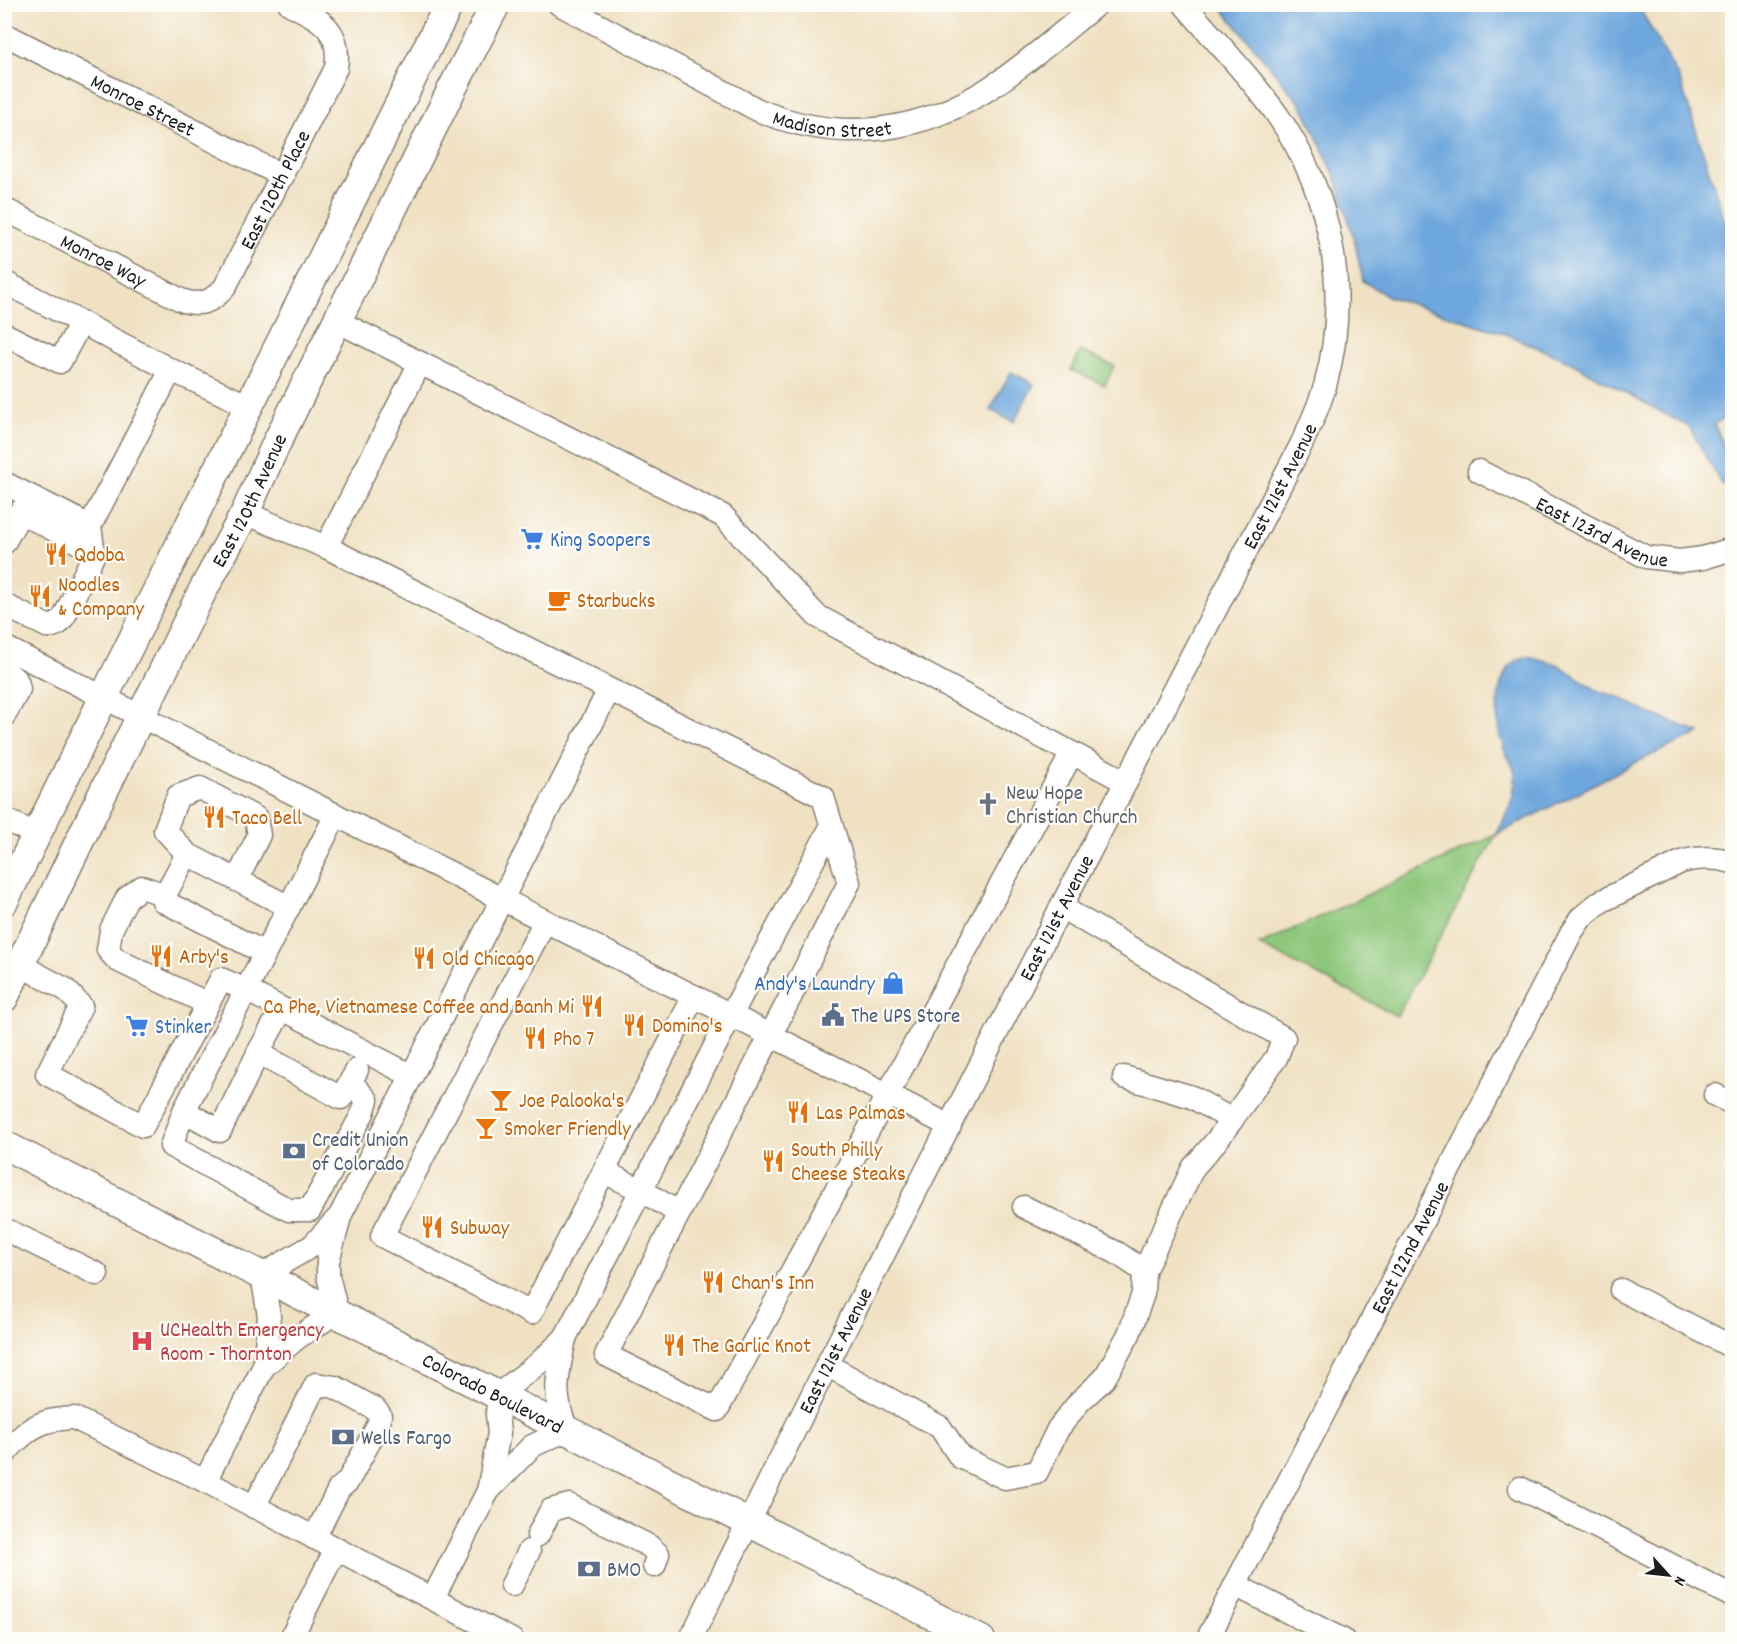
<svg xmlns="http://www.w3.org/2000/svg" width="1737" height="1644" viewBox="0 0 1737 1644" font-family="Dekko,sans-serif">
<style>
.green{fill:#8ec77b;stroke:#55724c;stroke-width:1.5}
.water{fill:#6ea7dd;stroke:#45627c;stroke-width:1.5}
.lines{fill:none;stroke-linecap:round;stroke-linejoin:round}
.minor-casing{stroke:#867e70;stroke-width:25}
.major-casing{stroke:#867e70;stroke-width:31}
.minor{stroke:#fff;stroke-width:22}
.major{stroke:#fff;stroke-width:28}
.labels{text-anchor:middle;stroke-width:4.5;stroke-linejoin:round;paint-order:stroke}
.street-label{font-size:21px;fill:#1c1c1c;stroke:#fdfcf7}
.shop-label{font-size:21px;fill:#366cbe;stroke:#fdfcf7;text-anchor:start}
.food-label{font-size:21px;fill:#c56008;stroke:#fdfcf7;text-anchor:start}
.worship-label{font-size:21px;fill:#5b616d;stroke:#fdfcf7;text-anchor:start}
.service-label{font-size:21px;fill:#4e5e75;stroke:#fdfcf7;text-anchor:start}
.health-label{font-size:21px;fill:#be3a42;stroke:#fdfcf7;text-anchor:start}
</style>
<rect width="100%" height="100%" fill="#fdfcf7"/>
<filter id="ink" filterUnits="userSpaceOnUse"><feTurbulence type="fractalNoise" baseFrequency=".0167" numOctaves="2"/><feDisplacementMap in="SourceGraphic" scale="12" xChannelSelector="R" yChannelSelector="G"/><feConvolveMatrix kernelMatrix="1 2 1 2 8 2 1 2 1" color-interpolation-filters="sRGB"/></filter>
<filter id="wash" filterUnits="userSpaceOnUse"><feTurbulence type="fractalNoise" baseFrequency=".008" numOctaves="4" result="noise"/><feDisplacementMap in="SourceGraphic" scale="24" xChannelSelector="R" yChannelSelector="G"/><feGaussianBlur stdDeviation="1.35" result="paint"/><feColorMatrix in="noise" values="0 0 0 0 0 0 0 0 0 0 0 0 0 0 0 0 0 1.4 0 .05"/><feComposite in="paint" operator="in"/></filter>
<g filter="url(#wash)">
<rect width="100%" height="100%" fill="#f0e1c3"/>
<g class="green">
<polygon points="1080,351 1114,366 1105,385 1071,370"/>
<polygon points="1496,835 1397,1016 1259,945"/>
</g>
<g class="water">
<polygon points="1219,5 1638,5 1680,80 1732,243 1732,415 1714,424 1732,462 1732,490 1721,483 1689,427 1566,360 1506,334 1387,296 1363,281 1355,243 1335,176 1303,107"/>
<polygon points="1011,372 1034,384 1014,422 990,410"/>
<path d="M 1528,656 L 1557,664 L 1598,691 L 1621,698 L 1642,710 L 1700,733 L 1643,759 L 1496,835 C 1505,817 1515,799 1515,779 C 1516,767 1508,759 1504,749 C 1494,726 1494,679 1515,661 C 1518,659 1524,657 1528,656 Z"/>
</g>
</g>
<g filter="url(#ink)">
<g class="lines">
<g class="minor-casing">
<g id="minor">
<path id="s1" d="M 559,4 L 758,110 C 841,145 923,133 996,84 C 1031,60 1064,31 1097,4"/>
<path id="s2" d="M 4,34 L 283,176"/>
<path id="s3" d="M 4,209 L 181,300 C 200,307 212,302 225,287 L 336,68 C 342,29 321,20 290,4"/>
<polyline points="4,282 171,370 249,406"/>
<polyline points="337,321 723,516 817,616 1126,782"/>
<polyline points="4,334 60,362 81,322"/>
<path id="s4" d="M 1479,471 L 1646,557 L 1680,561 L 1703,558 L 1732,549"/>
<polyline points="4,483 90,526"/>
<polyline points="245,513 326,547 823,797 849,883 606,1355 717,1410 1071,755"/>
<polyline points="4,543 28,500"/>
<polyline points="326,547 420,363"/>
<polyline points="94,554 90,526 171,370"/>
<polyline points="4,605 49,627 58,624 65,615 94,554 92,550 20,512"/>
<polyline points="4,647 950,1126"/>
<polyline points="4,669 17,681 19,689 4,716"/>
<polyline points="336,815 184,1111 171,1146 289,1210 310,1210 363,1113 367,1100 351,1082"/>
<polyline points="4,819 37,835"/>
<polyline points="187,854 165,830 178,796 200,788 256,818 259,835 237,880"/>
<polyline points="165,895 142,887 127,898 111,930 108,950 117,960 206,1003"/>
<polyline points="545,921 382,1236 531,1313 694,996"/>
<polyline points="265,953 163,901 165,895 187,854 289,907"/>
<polyline points="20,965 65,989 81,1006 47,1074 143,1126 221,979 246,990 412,1076"/>
<polyline points="258,1053 282,1009"/>
<polyline points="1124,1077 1192,1097 1232,1120"/>
<polyline points="1715,1095 1732,1103"/>
<polyline points="184,1111 220,1131 258,1053 341,1098 357,1070"/>
<polyline points="604,1172 641,1190 679,1213"/>
<polyline points="1024,1207 1117,1253 1144,1271 1193,1168 1218,1139 1276,1058 1284,1038 1061,907"/>
<polyline points="4,1229 97,1274"/>
<polyline points="1621,1290 1732,1347"/>
<polyline points="827,1365 940,1427 960,1457 1005,1478 1037,1472 1058,1429 1080,1401 1104,1379 1129,1334 1143,1294 1144,1271"/>
<polyline points="264,1366 269,1316 262,1275 312,1246 336,1220"/>
<path d="M 4,1456 C 8,1448 14,1443 21,1437 C 37,1422 52,1419 74,1418 L 205,1481 L 512,1640"/>
<polyline points="205,1481 264,1366 297,1338 337,1312 328,1276 328,1261 341,1214 609,690"/>
<polyline points="1520,1488 1732,1596"/>
<path d="M 488,1491 L 532,1446 L 567,1430 C 551,1393 558,1375 565,1338 L 731,1015 L 831,827"/>
<polyline points="254,1507 316,1384 335,1387 375,1409 380,1415 379,1424 348,1481 339,1489 314,1538"/>
<polyline points="538,1535 551,1510 569,1505 649,1546 658,1554 654,1566"/>
<polyline points="512,1585 529,1551"/>
<polyline points="1235,1585 1343,1640"/>
<polyline points="433,1598 488,1491 499,1433 497,1414 499,1394 540,1362 565,1338"/>
<polyline points="290,1640 336,1549"/>
<path id="s5" d="M 690,1640 L 827,1365 L 1061,907 L 1301,445 C 1310,426 1319,406 1325,386 C 1351,293 1332,195 1278,116 C 1251,77 1215,41 1184,4"/>
<path id="s6" d="M 1207,1640 L 1571,933 L 1581,918 L 1600,902 L 1681,862 C 1699,857 1715,857 1732,862"/>
</g>
</g>
<g class="major-casing">
<g id="major">
<polyline points="4,901 104,697 449,4"/>
<path id="s7" d="M 4,998 L 94,811 L 203,590 L 245,513 L 276,444 L 451,91 L 496,4"/>
<path id="s8" d="M 4,1145 L 981,1640"/>
</g>
</g>
<use href="#minor" class="minor"/>
<use href="#major" class="major"/>
</g>
</g>
<defs>
<g id="supermarket-bare" transform="scale(1.8)"><path d="M-6-5.5h2.5l.6 2H6L4.5 2H-2.5L-4.4-4H-6ZM-1.5 3.2a1.3 1.3 0 1 0 .1 0ZM3 3.2a1.3 1.3 0 1 0 .1 0Z" fill="#3f7fe0" stroke="#fdfcf7" stroke-width="2.5" paint-order="stroke"/></g>
<g id="restaurant-bare" transform="scale(1.8)"><path d="M-5-6h1v4h1v-4h1v4h1v-4h1v5L-1.5 .5V6h-2V.5L-5-1ZM5-6V6H3V1.5H1.5Q1.5-4 5-6Z" fill="#e8710a" stroke="#fdfcf7" stroke-width="2.5" paint-order="stroke"/></g>
<g id="cafe-bare" transform="scale(1.8)"><path d="M-5.5-4.5H6V0H3Q3 3.5 0 3.5H-2.5Q-5.5 3.5-5.5 0ZM3-3.2v2h1.7v-2ZM-6 4.5H4V6H-6Z" fill="#e8710a" stroke="#fdfcf7" stroke-width="2.5" paint-order="stroke"/></g>
<g id="church-bare" transform="scale(1.8)"><path d="M-1.2-6h2.4v3.5h3.3v2.4h-3.3V6h-2.4V-.1h-3.3v-2.4h3.3Z" fill="#6b7280" stroke="#fdfcf7" stroke-width="2.5" paint-order="stroke"/></g>
<g id="shop-bare" transform="scale(1.8)"><path d="M-5-2.5h2.3a2.7 3.5 0 0 1 5.4 0H5L5.5 6h-11ZM-1.5-2.5h3a1.5 2.3 0 0 0-3 0Z" fill="#3f7fe0" stroke="#fdfcf7" stroke-width="2.5" paint-order="stroke"/></g>
<g id="civic-bare" transform="scale(1.8)"><path d="M-.6-6.5H3V-4.5H.6V-3L4-1V1h2V6H-6V1h2V-1L-.6-3ZM-1.2 2.5V6h2.4V2.5Z" fill="#5c6f8a" stroke="#fdfcf7" stroke-width="2.5" paint-order="stroke"/></g>
<g id="bar-bare" transform="scale(1.8)"><path d="M-6-5H6L.8 .8V4.5H3.5V6h-7V4.5H-.8V.8Z" fill="#e8710a" stroke="#fdfcf7" stroke-width="2.5" paint-order="stroke"/></g>
<g id="bank-bare" transform="scale(1.8)"><path d="M-6-4H6V4H-6ZM0-2.3a2.3 2.3 0 1 0 0 4.6a2.3 2.3 0 1 0 0-4.6Z" fill="#5c6f8a" stroke="#fdfcf7" stroke-width="2.5" paint-order="stroke"/></g>
<g id="hospital-bare" transform="scale(1.8)"><path d="M-5-5h3v3.5h4V-5h3V5h-3V1.5h-4V5h-3Z" fill="#e0444e" stroke="#fdfcf7" stroke-width="2.5" paint-order="stroke"/></g>
</defs>
<g fill-rule="evenodd">
<use href="#supermarket-bare" x="532" y="539"/>
<use href="#restaurant-bare" x="56" y="554"/>
<use href="#restaurant-bare" x="40" y="596"/>
<use href="#cafe-bare" x="559" y="600"/>
<use href="#church-bare" x="988" y="804"/>
<use href="#restaurant-bare" x="214" y="817"/>
<use href="#restaurant-bare" x="161" y="956"/>
<use href="#restaurant-bare" x="424" y="958"/>
<use href="#shop-bare" x="893" y="983"/>
<use href="#restaurant-bare" x="592" y="1006"/>
<use href="#civic-bare" x="833" y="1015"/>
<use href="#restaurant-bare" x="634" y="1025"/>
<use href="#supermarket-bare" x="137" y="1026"/>
<use href="#restaurant-bare" x="535" y="1038"/>
<use href="#bar-bare" x="501" y="1100"/>
<use href="#restaurant-bare" x="798" y="1112"/>
<use href="#bar-bare" x="486" y="1128"/>
<use href="#bank-bare" x="294" y="1151"/>
<use href="#restaurant-bare" x="773" y="1161"/>
<use href="#restaurant-bare" x="432" y="1227"/>
<use href="#restaurant-bare" x="713" y="1282"/>
<use href="#hospital-bare" x="142" y="1341"/>
<use href="#restaurant-bare" x="674" y="1345"/>
<use href="#bank-bare" x="343" y="1437"/>
<use href="#bank-bare" x="589" y="1569"/>
</g>
<g class="labels">
<g class="street-label">
<text dy="7" stroke="none"><textPath href="#s2" startOffset="156">Monroe Street</textPath></text>
<text dy="7" stroke="none"><textPath href="#s1" startOffset="302">Madison Street</textPath></text>
<text dy="7" stroke="none"><textPath href="#s3" startOffset="358">East 120th Place</textPath></text>
<text dy="7" stroke="none"><textPath href="#s3" startOffset="112">Monroe Way</textPath></text>
<text dy="7" stroke="none"><textPath href="#s5" startOffset="1296">East 121st Avenue</textPath></text>
<text dy="7" stroke="none"><textPath href="#s7" startOffset="555">East 120th Avenue</textPath></text>
<text dy="7" stroke="none"><textPath href="#s4" startOffset="138">East 123rd Avenue</textPath></text>
<text dy="7" stroke="none"><textPath href="#s5" startOffset="810">East 121st Avenue</textPath></text>
<text dy="7" stroke="none"><textPath href="#s6" startOffset="442">East 122nd Avenue</textPath></text>
<text dy="7" stroke="none"><textPath href="#s5" startOffset="324">East 121st Avenue</textPath></text>
<text dy="7" stroke="none"><textPath href="#s8" startOffset="548">Colorado Boulevard</textPath></text>
</g>
<g class="shop-label">
<text x="550" y="546">King Soopers</text>
<text x="875" y="990" text-anchor="end">Andy's Laundry</text>
<text x="155" y="1033">Stinker</text>
</g>
<g class="food-label">
<text x="74" y="561">Qdoba</text>
<text x="58" y="591">Noodles<tspan x="58" dy="24">&amp; Company</tspan></text>
<text x="577" y="607">Starbucks</text>
<text x="232" y="824">Taco Bell</text>
<text x="179" y="963">Arby's</text>
<text x="442" y="965">Old Chicago</text>
<text x="574" y="1013" text-anchor="end">Ca Phe, Vietnamese Coffee and Banh Mi</text>
<text x="652" y="1032">Domino's</text>
<text x="553" y="1045">Pho 7</text>
<text x="519" y="1107">Joe Palooka's</text>
<text x="816" y="1119">Las Palmas</text>
<text x="504" y="1135">Smoker Friendly</text>
<text x="791" y="1156">South Philly<tspan x="791" dy="24">Cheese Steaks</tspan></text>
<text x="450" y="1234">Subway</text>
<text x="731" y="1289">Chan's Inn</text>
<text x="692" y="1352">The Garlic Knot</text>
</g>
<g class="worship-label">
<text x="1006" y="799">New Hope<tspan x="1006" dy="24">Christian Church</tspan></text>
</g>
<g class="service-label">
<text x="851" y="1022">The UPS Store</text>
<text x="312" y="1146">Credit Union<tspan x="312" dy="24">of Colorado</tspan></text>
<text x="361" y="1444">Wells Fargo</text>
<text x="607" y="1576">BMO</text>
</g>
<g class="health-label">
<text x="160" y="1336">UCHealth Emergency<tspan x="160" dy="24">Room - Thornton</tspan></text>
</g>
</g>
<rect width="1737" height="1644" fill="none" stroke="#fdfcf7" stroke-width="24"/>
<g transform="translate(1668 1575) rotate(117)" stroke="#fdfcf7" stroke-width="4.5" paint-order="stroke">
<path d="M0-4.5L10 22L0 15L-10 22Z" fill="#1c1c1c"/>
<text y="-9" font-size="16" font-weight="bold" text-anchor="middle" fill="#1c1c1c">N</text>
</g>
</svg>
